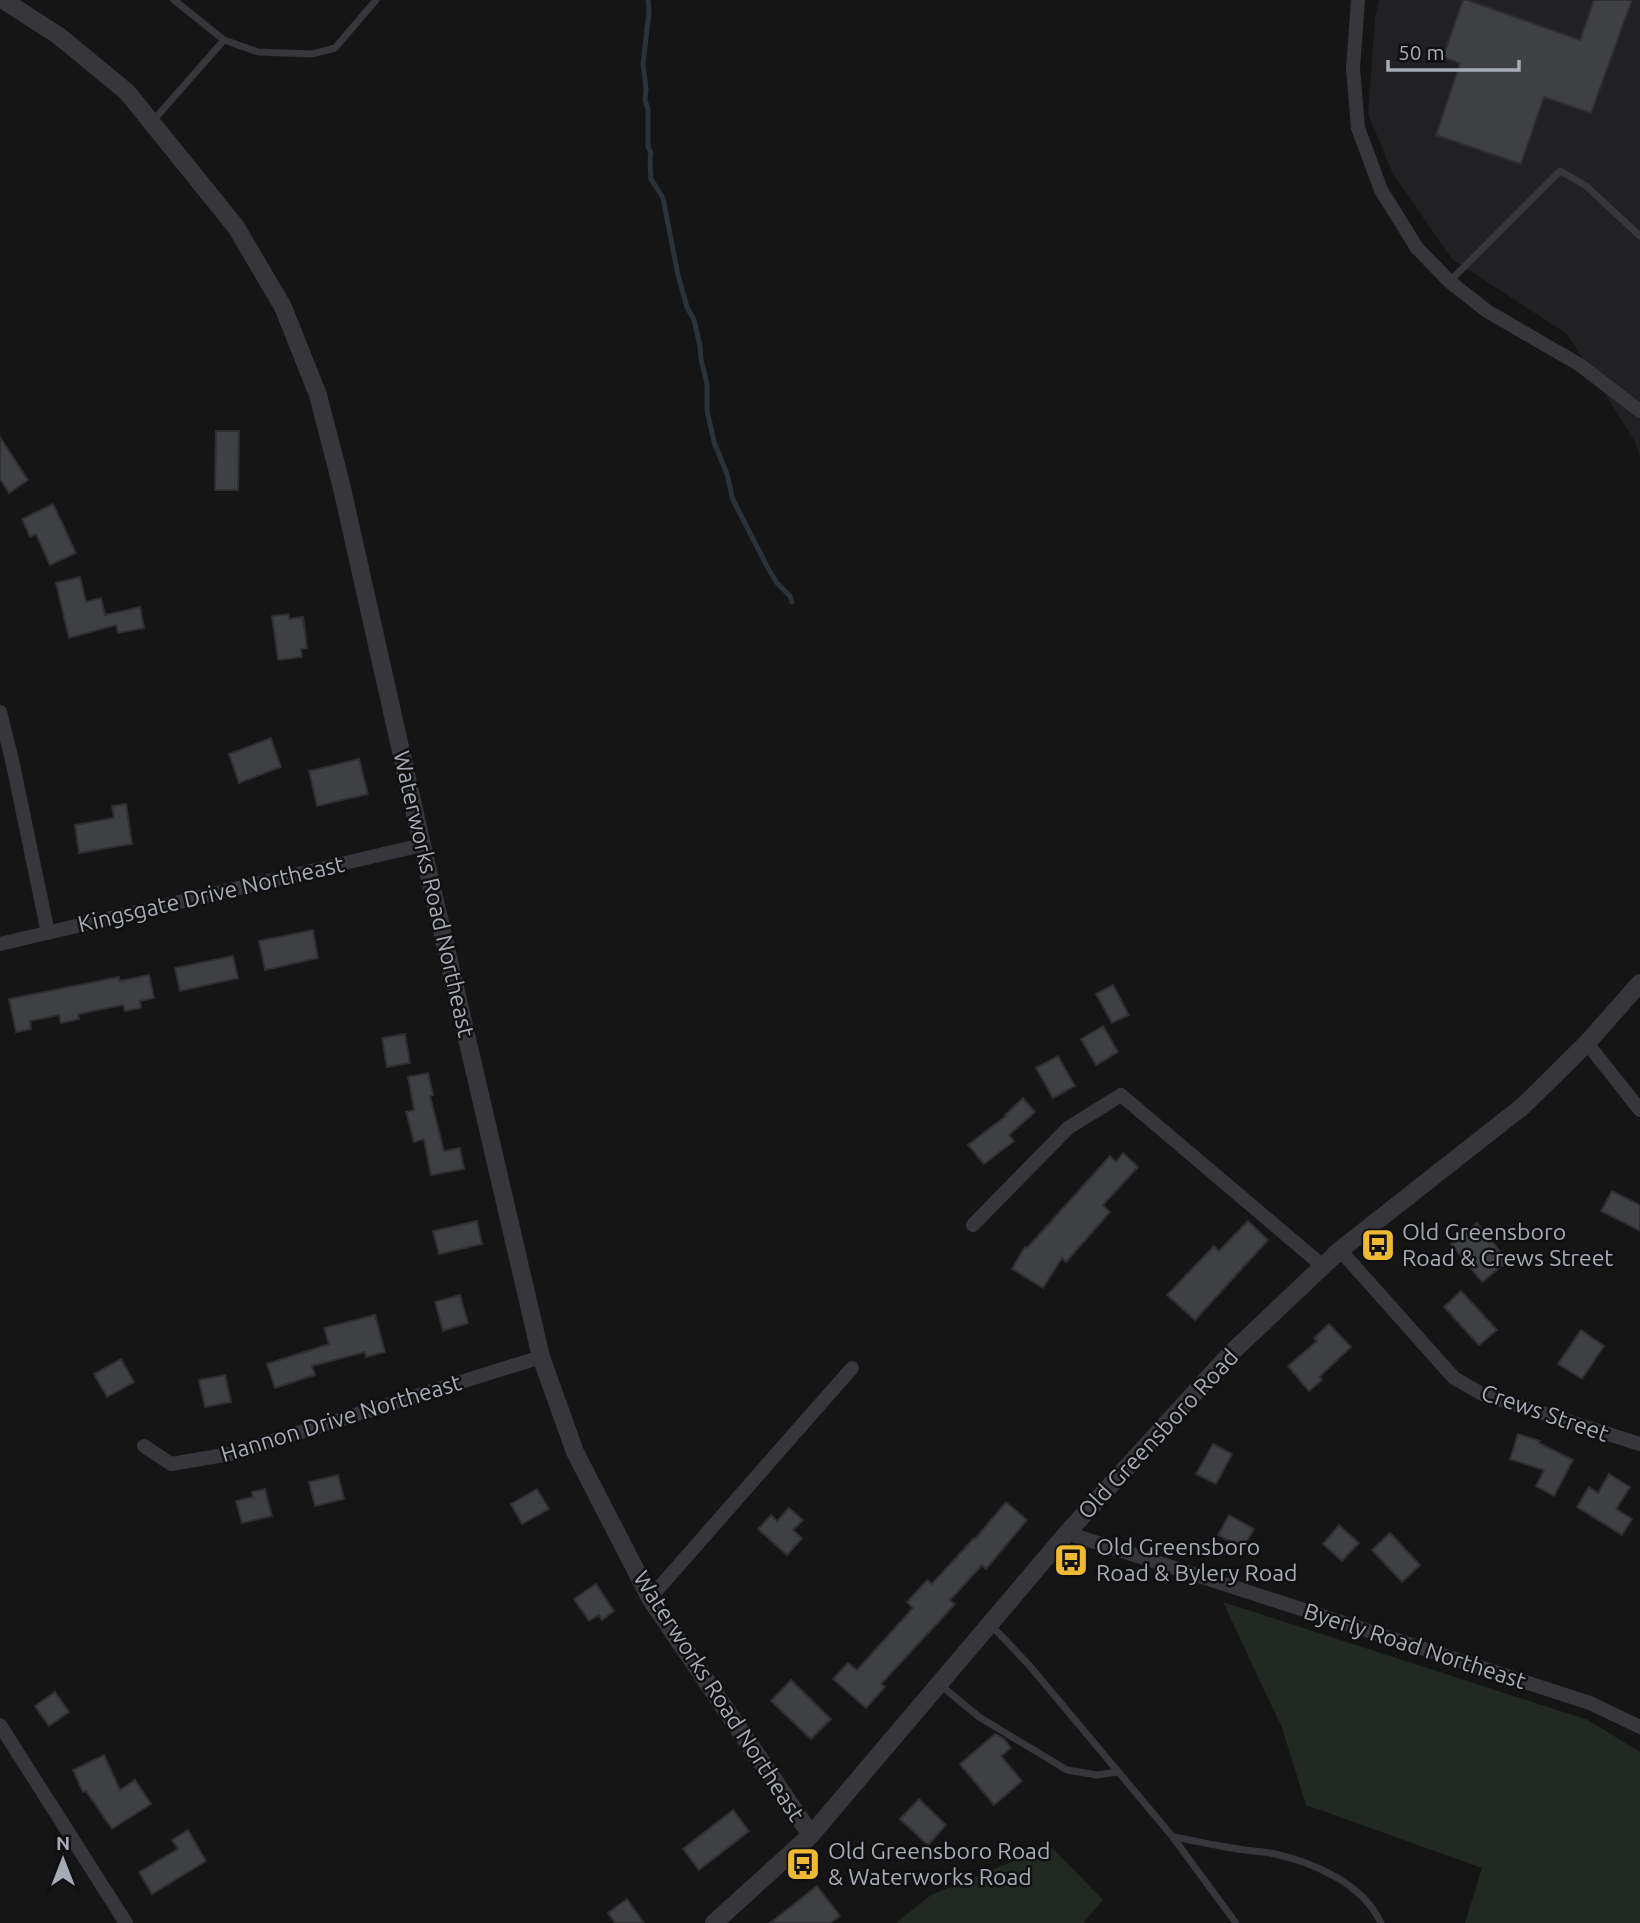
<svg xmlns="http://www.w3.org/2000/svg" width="1640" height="1923" viewBox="0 0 1640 1923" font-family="Ubuntu,sans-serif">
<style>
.built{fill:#212123}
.green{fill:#212922}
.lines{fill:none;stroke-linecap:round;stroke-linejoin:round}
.stream{stroke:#2b333a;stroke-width:5}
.building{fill:#3f4043;stroke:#2f2f32;stroke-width:2}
.service{stroke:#36363b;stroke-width:7}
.minor{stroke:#36363b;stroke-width:14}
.tertiary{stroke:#36363b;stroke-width:18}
.labels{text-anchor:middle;stroke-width:5;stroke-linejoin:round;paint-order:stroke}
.street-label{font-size:23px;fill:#a7abb6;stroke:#101011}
.poi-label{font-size:23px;fill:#a7abb6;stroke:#101011;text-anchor:start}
</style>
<rect width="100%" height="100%" fill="#151516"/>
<polygon class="built" points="1379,0 1640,0 1640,457 1634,440 1567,334 1452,259 1393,174 1368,114 1375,19"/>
<g class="green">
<polygon points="1223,1602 1588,1720 1640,1752 1640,1923 1465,1923 1482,1868 1306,1805 1282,1728"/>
<polygon points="1050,1846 1103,1900 1083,1923 896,1923 931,1895"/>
</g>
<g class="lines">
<polyline class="stream" points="648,0 649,12 643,64 646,89 645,100 648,109 648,147 651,153 650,160 651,179 663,198 678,275 687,307 694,320 700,346 701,359 707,384 707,410 714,442 727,474 733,500 769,570 777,583 790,596 792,602"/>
</g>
<g class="building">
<polygon points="1463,0 1467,0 1580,40 1594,0 1632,0 1591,113 1544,97 1521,164 1436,135 1460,63 1443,57"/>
<polygon points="216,431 239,431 238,490 215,490"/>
<polygon points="0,437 28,480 9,493 0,479"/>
<polygon points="53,504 76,553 50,565 36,534 30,537 22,519"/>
<polygon points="80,577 86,602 101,598 105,615 140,607 144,628 118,633 116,625 69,638 56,583"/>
<polygon points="288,614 289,619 303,617 307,648 301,649 302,657 278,660 272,616"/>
<polygon points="271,738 281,767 239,783 229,754"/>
<polygon points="359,759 368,794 317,806 309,771"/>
<polygon points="126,804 132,844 79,853 75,825 114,818 112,806"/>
<polygon points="313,930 318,958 265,970 259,941"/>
<polygon points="233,956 238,978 180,991 175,968"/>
<polygon points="149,975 154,998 140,1001 141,1008 125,1011 123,1005 78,1014 79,1019 61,1023 59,1015 30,1021 31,1029 16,1032 9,999 119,977 120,981"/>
<polygon points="1113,985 1129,1015 1112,1023 1096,994"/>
<polygon points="1103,1026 1118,1052 1096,1065 1081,1039"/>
<polygon points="405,1034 410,1063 387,1067 382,1038"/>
<polygon points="1058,1056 1075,1086 1053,1098 1036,1068"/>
<polygon points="428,1073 433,1095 430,1096 444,1151 460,1148 464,1169 431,1175 424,1139 414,1142 406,1112 414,1110 408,1077"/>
<polygon points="1023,1098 1035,1112 1009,1135 1014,1141 984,1164 968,1145 1006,1116 1005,1115"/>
<polygon points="1123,1153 1138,1167 1103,1205 1110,1212 1066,1262 1062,1258 1043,1288 1012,1269 1025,1247 1027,1248 1110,1156 1116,1162"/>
<polygon points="1612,1191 1640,1205 1640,1231 1601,1211"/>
<polygon points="477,1221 482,1244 439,1254 433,1231"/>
<polygon points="1248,1221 1268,1240 1195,1320 1167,1295 1214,1246 1219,1251"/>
<polygon points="1477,1223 1508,1261 1482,1282 1451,1244"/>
<polygon points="1461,1291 1497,1330 1479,1345 1444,1307"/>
<polygon points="460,1295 468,1323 443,1331 435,1302"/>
<polygon points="375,1315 385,1352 366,1357 365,1352 312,1366 315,1375 275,1388 267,1364 329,1344 324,1328"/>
<polygon points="1329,1324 1351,1347 1319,1377 1322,1380 1309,1391 1288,1366 1317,1341 1314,1338"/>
<polygon points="1581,1330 1604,1346 1582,1379 1558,1364"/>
<polygon points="121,1359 134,1382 107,1397 94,1374"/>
<polygon points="225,1375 231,1402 205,1407 199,1380"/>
<polygon points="1518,1434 1540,1441 1539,1443 1573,1460 1554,1496 1536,1486 1544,1470 1510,1459"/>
<polygon points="1213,1444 1232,1454 1216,1484 1196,1474"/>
<polygon points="1609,1474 1630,1487 1616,1509 1632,1519 1622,1535 1577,1507 1589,1487 1598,1493"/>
<polygon points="338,1475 344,1499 315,1506 309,1482"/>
<polygon points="265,1489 272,1516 242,1523 236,1501 253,1497 252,1492"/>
<polygon points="537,1489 549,1509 522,1524 511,1504"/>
<polygon points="1006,1502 1027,1520 986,1569 982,1565 950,1600 955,1604 881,1684 885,1687 866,1708 833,1679 848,1663 857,1670 913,1608 907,1602 927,1580 932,1584 974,1538 975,1539"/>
<polygon points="789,1508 803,1520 793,1530 802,1538 787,1555 758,1529 771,1515 777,1521"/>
<polygon points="1229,1515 1254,1529 1243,1548 1218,1535"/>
<polygon points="1339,1525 1359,1543 1342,1561 1323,1544"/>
<polygon points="1390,1533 1420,1565 1402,1582 1372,1550"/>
<polygon points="596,1584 614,1611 602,1620 599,1615 589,1621 574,1599"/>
<polygon points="791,1680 831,1719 811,1739 771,1701"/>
<polygon points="55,1692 69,1712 49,1726 35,1706"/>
<polygon points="995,1734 1004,1739 1011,1748 1001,1756 1022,1781 994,1805 960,1764"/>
<polygon points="104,1755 120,1790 135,1780 151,1804 112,1829 86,1791 83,1792 73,1770"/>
<polygon points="919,1799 946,1825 928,1845 900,1819"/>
<polygon points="733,1810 749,1831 699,1870 683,1849"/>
<polygon points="188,1830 206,1861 152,1894 139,1872 178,1849 172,1840"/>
<polygon points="817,1886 840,1916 830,1923 770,1923"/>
<polygon points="627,1899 644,1923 615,1923 608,1913"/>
</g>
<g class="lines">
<g class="service">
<polyline points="174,0 224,40 258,52 312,54 335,48 376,0"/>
<polyline points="152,122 224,40"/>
<polyline points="1450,281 1560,171 1585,185 1640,236"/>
<polyline points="990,1624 1029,1665 1172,1836 1236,1923"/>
<polyline points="939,1684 979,1717 1067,1770 1097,1775 1117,1772"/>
<path d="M 1173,1837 C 1192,1840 1212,1845 1232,1848 C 1246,1851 1261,1851 1275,1854 C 1315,1863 1363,1884 1381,1923"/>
</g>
<g class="minor">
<polyline points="1358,0 1353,68 1358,128 1381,190 1417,248 1450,282 1487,311 1580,365 1640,411"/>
<polyline points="0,712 12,760 48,933"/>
<polyline points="0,944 422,845"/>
<polyline points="1587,1043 1640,1110"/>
<polyline points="973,1225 1068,1128 1121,1095 1324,1267"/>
<polyline points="1340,1250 1454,1378 1482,1394 1640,1444"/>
<polyline points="144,1446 171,1464 230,1454 541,1357"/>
<polyline points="1067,1533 1590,1703 1640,1727"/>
<polyline points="650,1598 852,1368"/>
<polyline points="0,1725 126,1923"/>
</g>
<g class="tertiary">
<polyline points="3,0 59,36 127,92 236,227 283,307 318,395 341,484 422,845 541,1357 575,1452 650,1598 811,1835"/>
<polyline points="714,1923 811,1835 1067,1533 1230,1354 1340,1250 1523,1106 1587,1043 1640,983"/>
</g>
</g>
<defs>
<g id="bus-square" transform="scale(1.75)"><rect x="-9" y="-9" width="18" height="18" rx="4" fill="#efb934" stroke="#101011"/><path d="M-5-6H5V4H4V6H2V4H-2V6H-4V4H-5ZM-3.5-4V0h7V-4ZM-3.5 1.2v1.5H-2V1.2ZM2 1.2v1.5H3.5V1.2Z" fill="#111"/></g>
</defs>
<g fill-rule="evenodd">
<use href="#bus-square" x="1378" y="1245"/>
<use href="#bus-square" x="1071" y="1560"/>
<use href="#bus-square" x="803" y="1864"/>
</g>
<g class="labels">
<g class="street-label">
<text transform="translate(211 894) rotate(-13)" y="8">Kingsgate Drive Northeast</text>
<text transform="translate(434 894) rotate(77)" y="8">Waterworks Road Northeast</text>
<text transform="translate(1545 1413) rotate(19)" y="8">Crews Street</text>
<text transform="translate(341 1418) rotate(-17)" y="8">Hannon Drive Northeast</text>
<text transform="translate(1158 1434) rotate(-47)" y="8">Old Greensboro Road</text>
<text transform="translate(1415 1646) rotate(18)" y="8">Byerly Road Northeast</text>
<text transform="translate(719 1696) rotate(57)" y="8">Waterworks Road Northeast</text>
</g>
<g class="poi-label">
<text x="1402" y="1240">Old Greensboro<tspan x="1402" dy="26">Road &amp; Crews Street</tspan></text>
<text x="1096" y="1555">Old Greensboro<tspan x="1096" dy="26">Road &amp; Bylery Road</tspan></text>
<text x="828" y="1859">Old Greensboro Road<tspan x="828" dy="26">&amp; Waterworks Road</tspan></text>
</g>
</g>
<g transform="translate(63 1860)" stroke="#101011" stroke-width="5" paint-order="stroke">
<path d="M0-5L12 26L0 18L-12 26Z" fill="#a7abb6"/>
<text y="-10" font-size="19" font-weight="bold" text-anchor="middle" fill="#a7abb6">N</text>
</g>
<path d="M1388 60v10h131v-10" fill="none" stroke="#a7abb6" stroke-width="3.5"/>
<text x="1398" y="60" font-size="21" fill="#a7abb6" stroke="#101011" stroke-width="5" paint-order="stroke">50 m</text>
</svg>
